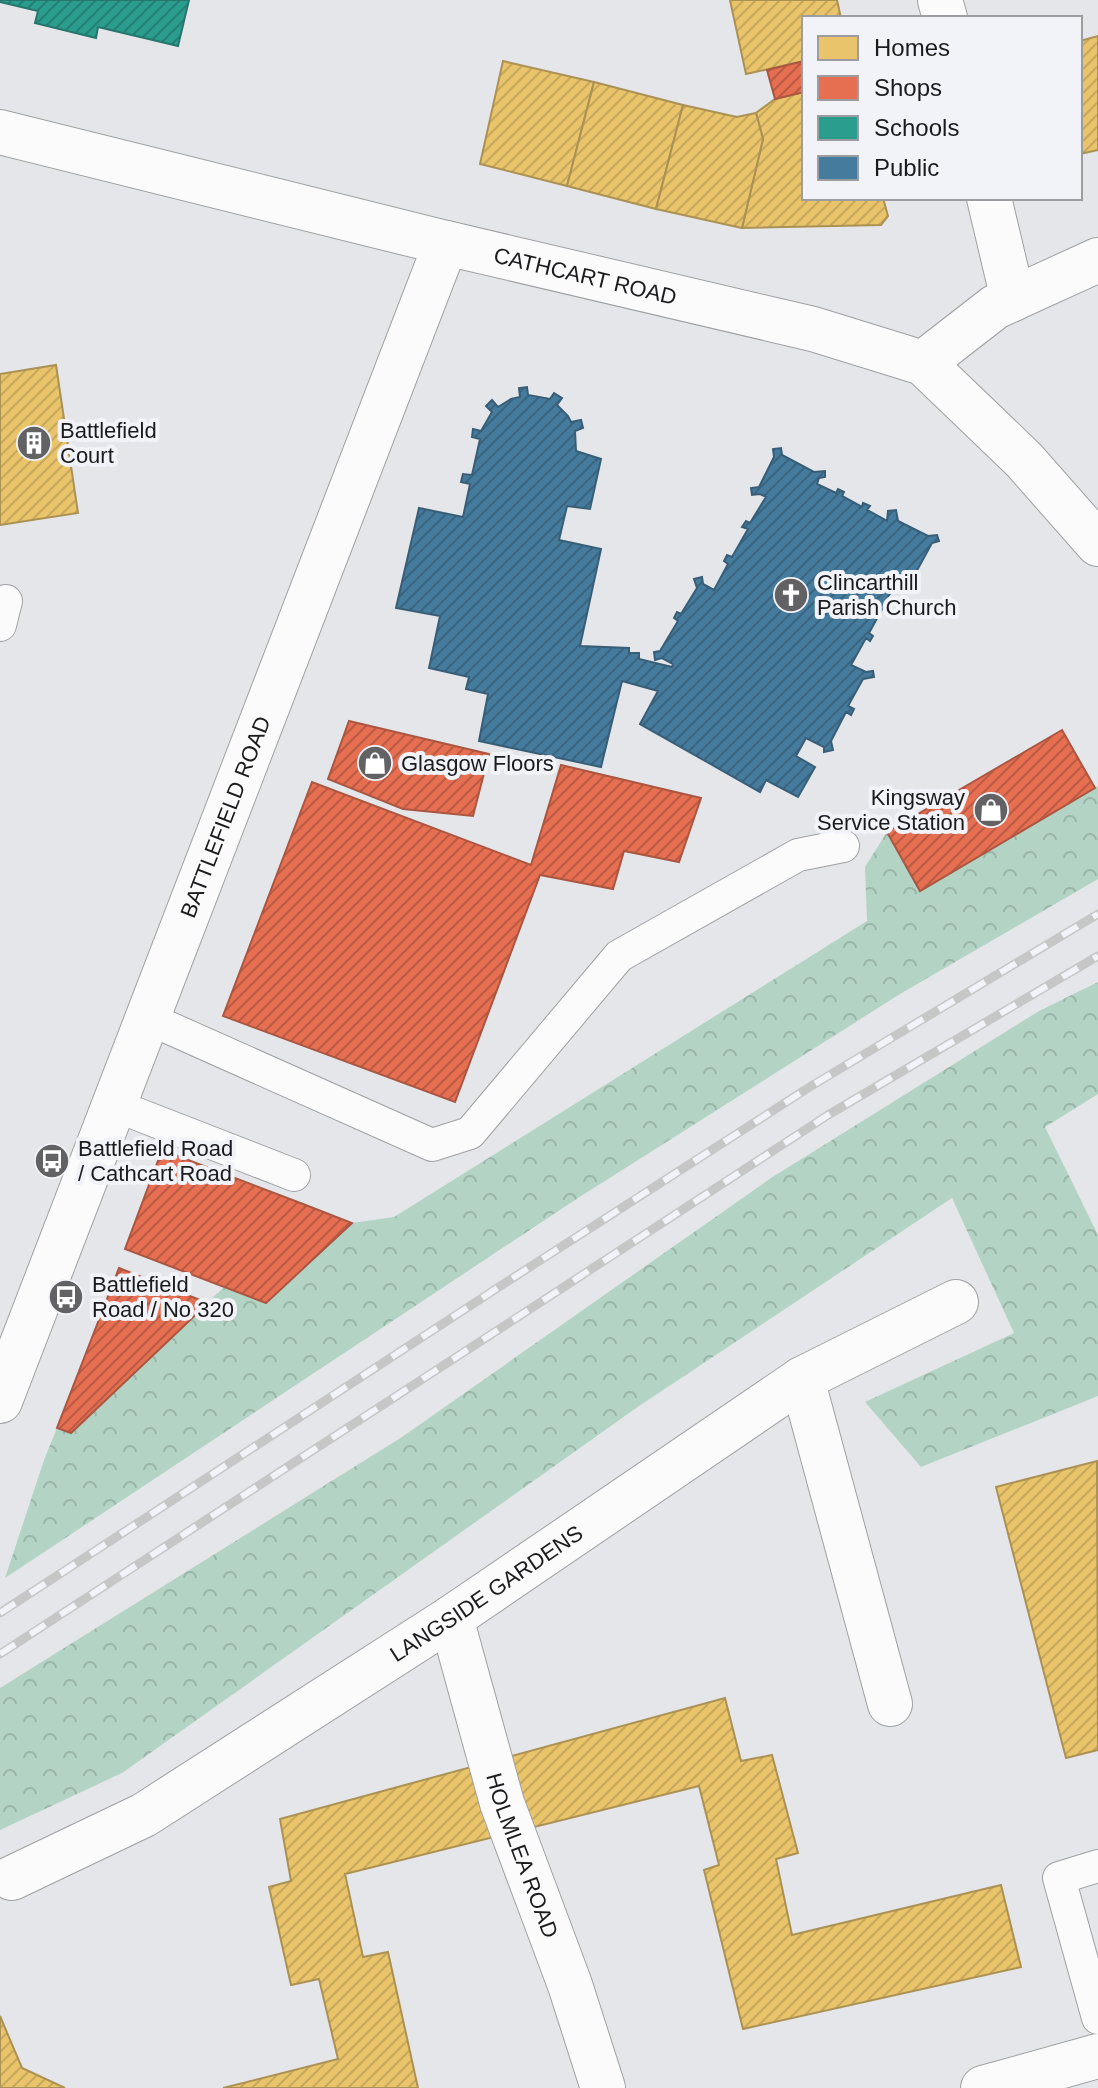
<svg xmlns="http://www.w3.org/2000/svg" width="1098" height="2088" viewBox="0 0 1098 2088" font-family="Arial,sans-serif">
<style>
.forest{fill:url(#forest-crowns)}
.homes{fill:url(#homes-hatch);stroke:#ab9153;stroke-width:2}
.shops{fill:url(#shops-hatch);stroke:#aa5641;stroke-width:2}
.schools{fill:url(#schools-hatch);stroke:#26766d;stroke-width:2}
.public{fill:url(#public-hatch);stroke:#385e77;stroke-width:2}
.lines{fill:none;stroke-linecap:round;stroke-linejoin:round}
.service-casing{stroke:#9fa0a2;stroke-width:34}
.minor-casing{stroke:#9fa0a2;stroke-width:46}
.tertiary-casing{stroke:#9fa0a2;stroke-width:46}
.secondary-casing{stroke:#9fa0a2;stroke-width:46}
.service{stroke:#fbfbfc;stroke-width:32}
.minor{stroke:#fbfbfc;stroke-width:44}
.tertiary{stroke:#fbfbfc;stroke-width:44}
.secondary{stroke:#fbfbfc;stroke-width:44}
.rail-casing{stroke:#c6c6c6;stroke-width:9}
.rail{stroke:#f1f3f8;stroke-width:6;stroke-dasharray:18;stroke-linecap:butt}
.labels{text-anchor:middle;stroke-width:8;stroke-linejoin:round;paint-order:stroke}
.street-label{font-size:22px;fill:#1b1b1d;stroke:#f1f3f8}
.poi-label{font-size:22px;fill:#1b1b1d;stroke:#f1f3f8;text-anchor:start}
</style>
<defs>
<pattern id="forest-crowns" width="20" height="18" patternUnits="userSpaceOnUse" patternTransform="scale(2)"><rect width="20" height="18" fill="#b3d4c4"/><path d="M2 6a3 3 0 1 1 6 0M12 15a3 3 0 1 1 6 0" fill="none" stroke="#99b5a8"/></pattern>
<pattern id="homes-hatch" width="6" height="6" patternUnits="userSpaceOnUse" patternTransform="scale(2)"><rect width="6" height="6" fill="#e9c46a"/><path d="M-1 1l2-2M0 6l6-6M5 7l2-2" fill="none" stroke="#c7a85b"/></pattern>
<pattern id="shops-hatch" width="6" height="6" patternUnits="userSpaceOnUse" patternTransform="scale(2)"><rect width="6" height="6" fill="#e76f51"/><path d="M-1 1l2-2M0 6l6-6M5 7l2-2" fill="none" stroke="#ba5a43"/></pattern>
<pattern id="schools-hatch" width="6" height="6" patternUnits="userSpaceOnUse" patternTransform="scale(2)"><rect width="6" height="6" fill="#2a9d8f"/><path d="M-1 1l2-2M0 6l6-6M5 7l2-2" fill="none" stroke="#237f74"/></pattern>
<pattern id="public-hatch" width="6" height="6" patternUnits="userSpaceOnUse" patternTransform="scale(2)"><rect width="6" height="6" fill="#457b9d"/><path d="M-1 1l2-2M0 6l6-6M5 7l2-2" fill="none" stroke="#39647f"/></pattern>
</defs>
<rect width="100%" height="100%" fill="#e5e6ea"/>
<g class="forest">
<polygon points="1098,786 1098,879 900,994 578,1198 5,1578 44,1460 57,1428 72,1433 224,1287 266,1303 352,1223 394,1217 867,921 865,867 887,832 921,891"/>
<polygon points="1098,982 1098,1094 1045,1127 1098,1235 1098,1396 921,1467 865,1402 1014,1333 952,1198 639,1406 122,1773 0,1830 0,1688 402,1437 771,1178 1039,1011"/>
</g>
<g class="homes">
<polygon points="730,0 837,0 841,18 804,18 804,61 746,74"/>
<polygon points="1098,36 1098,150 1080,154 1080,41"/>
<polygon points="503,61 594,82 567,186 480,164"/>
<polygon points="594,82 683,105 656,209 567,186"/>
<polygon points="804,92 804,198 883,198 888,216 881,225 742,228 763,139 756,113 775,99"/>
<polygon points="683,105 737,117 756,113 763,139 742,228 656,209"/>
<polygon points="56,365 78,513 0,525 0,374"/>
<polygon points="1097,1461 1098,1750 1066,1758 996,1487"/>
<polygon points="725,1698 741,1761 772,1755 798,1853 776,1859 792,1935 1001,1885 1021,1967 743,2029 704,1870 719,1865 699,1786 345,1874 363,1957 388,1952 418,2088 223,2088 338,2059 319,1979 291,1985 269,1887 291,1881 280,1819"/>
<polygon points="0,2016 22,2068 65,2088 0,2088"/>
</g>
<g class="shops">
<polygon points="804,61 804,92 775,99 767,70"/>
<polygon points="349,721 489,754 473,816 403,809 328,779"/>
<polygon points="1062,730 1095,788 920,891 887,832"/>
<polygon points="561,765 701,798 679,862 624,851 613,889 540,875 455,1102 223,1016 312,782 531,865"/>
<polygon points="162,1150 303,1204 352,1223 266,1303 125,1249"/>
<polygon points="119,1268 208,1303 71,1433 57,1428"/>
</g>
<polygon class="schools" points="0,0 189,0 178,46 98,27 96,38 35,23 38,11 0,2"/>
<polygon class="public" points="527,387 528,395 550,399 554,393 562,398 557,405 568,416 571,422 581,420 583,428 575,431 576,451 601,459 590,509 567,506 559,540 601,549 580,646 629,648 629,653 639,653 639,659 672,667 673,664 662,658 655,660 654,652 660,651 678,621 674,618 677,612 681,614 697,588 694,579 702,577 703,584 714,590 728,564 724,561 727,555 732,557 748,529 742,527 746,521 750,523 766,497 760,494 752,495 751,488 759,487 774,457 773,449 781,448 782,455 814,472 825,471 825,477 819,478 817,484 836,493 838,489 844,492 842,496 862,507 863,503 870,506 867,510 887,521 888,511 896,510 898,521 928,536 937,535 939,541 932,543 915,574 916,581 909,582 908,575 903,573 886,600 892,602 889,607 885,604 869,633 873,636 870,641 866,638 851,665 866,672 873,671 874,677 863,679 848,706 854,709 851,715 846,712 831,741 833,750 824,752 824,747 806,738 796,756 815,767 798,797 766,780 760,792 640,724 658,691 622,681 601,767 479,741 488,694 466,689 469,677 429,668 440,616 396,608 419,508 463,517 470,484 461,482 463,474 472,475 480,439 472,437 473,429 481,431 492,412 486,406 492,400 498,407 511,399 520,397 519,388"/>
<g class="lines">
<g class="service-casing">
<g id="service">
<polyline points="0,625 6,601"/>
<polyline points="147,1018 432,1145 470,1133 619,956 798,855 843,846"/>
<polyline points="114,1105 294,1175"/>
<polyline points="1098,1866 1059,1878 1098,2018"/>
</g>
</g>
<g class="minor-casing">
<g id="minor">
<polyline points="940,0 945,18"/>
<polyline points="989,198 1013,299"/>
<polyline points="802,1379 890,1704"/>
<path id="s1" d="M 451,1618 L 502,1803 L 570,1985 L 603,2088"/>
<path id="s2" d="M 12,1878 L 144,1815 L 451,1618 L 802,1379 L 956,1302"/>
</g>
</g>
<g class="tertiary-casing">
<g id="tertiary">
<polyline points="0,132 446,243"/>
<polyline points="923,363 1024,460 1098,544"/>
<polyline points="983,2088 1098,2056"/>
</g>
</g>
<g class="secondary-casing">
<g id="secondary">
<path id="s3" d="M 0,1401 L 446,243 L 813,329 L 923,363 L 995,307 L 1098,260"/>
</g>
</g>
<use href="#service" class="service"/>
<use href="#minor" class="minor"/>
<use href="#tertiary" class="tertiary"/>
<use href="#secondary" class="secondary"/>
<g class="rail-casing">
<g id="rail">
<polyline points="0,1613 505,1283 808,1088 1098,914"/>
<polyline points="0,1654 828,1115 1098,956"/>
</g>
</g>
<use href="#rail" class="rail"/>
</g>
<defs>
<g id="building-disc" transform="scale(1.8)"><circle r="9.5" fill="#626265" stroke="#f1f3f8"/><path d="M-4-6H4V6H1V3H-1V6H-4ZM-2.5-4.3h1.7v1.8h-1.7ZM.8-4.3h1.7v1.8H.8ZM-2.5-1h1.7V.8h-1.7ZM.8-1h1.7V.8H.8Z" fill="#fff"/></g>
<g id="church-disc" transform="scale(1.8)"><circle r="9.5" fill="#626265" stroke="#f1f3f8"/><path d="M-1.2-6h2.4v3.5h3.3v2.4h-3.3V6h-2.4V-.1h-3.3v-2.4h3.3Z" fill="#fff"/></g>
<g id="shop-disc" transform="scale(1.8)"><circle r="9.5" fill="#626265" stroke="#f1f3f8"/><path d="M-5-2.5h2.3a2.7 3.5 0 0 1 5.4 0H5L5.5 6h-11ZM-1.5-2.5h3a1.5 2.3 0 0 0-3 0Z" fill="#fff"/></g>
<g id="bus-disc" transform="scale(1.8)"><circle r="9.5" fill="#626265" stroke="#f1f3f8"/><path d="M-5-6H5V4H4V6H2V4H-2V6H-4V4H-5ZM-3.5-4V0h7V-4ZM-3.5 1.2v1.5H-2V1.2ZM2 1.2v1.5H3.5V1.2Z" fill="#fff"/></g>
</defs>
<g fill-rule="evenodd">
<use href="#building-disc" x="34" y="443"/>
<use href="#church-disc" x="791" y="595"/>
<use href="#shop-disc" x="375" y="763"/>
<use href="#shop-disc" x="991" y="810"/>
<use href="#bus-disc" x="52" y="1161"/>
<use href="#bus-disc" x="66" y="1297"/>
</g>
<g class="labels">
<g class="street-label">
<text dy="8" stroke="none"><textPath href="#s3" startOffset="1384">CATHCART ROAD</textPath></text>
<text dy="8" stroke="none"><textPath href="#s3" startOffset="626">BATTLEFIELD ROAD</textPath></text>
<text dy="8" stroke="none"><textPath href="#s2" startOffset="554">LANGSIDE GARDENS</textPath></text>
<text dy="8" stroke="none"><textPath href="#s1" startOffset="248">HOLMLEA ROAD</textPath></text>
</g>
<g class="poi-label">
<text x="60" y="438">Battlefield<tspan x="60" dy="25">Court</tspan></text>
<text x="817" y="590">Clincarthill<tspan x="817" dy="25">Parish Church</tspan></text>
<text x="401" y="771">Glasgow Floors</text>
<text x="965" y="805" text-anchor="end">Kingsway<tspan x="965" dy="25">Service Station</tspan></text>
<text x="78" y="1156">Battlefield Road<tspan x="78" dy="25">/ Cathcart Road</tspan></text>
<text x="92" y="1292">Battlefield<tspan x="92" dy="25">Road / No 320</tspan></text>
</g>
</g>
<rect x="802" y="16" width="280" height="184" fill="#f1f3f8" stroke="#9b9da0" stroke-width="2"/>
<rect x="818" y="36" width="40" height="24" fill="#e9c46a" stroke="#9b9da0" stroke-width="2"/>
<text x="874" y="56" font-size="24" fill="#1b1b1d">Homes</text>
<rect x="818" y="76" width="40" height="24" fill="#e76f51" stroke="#9b9da0" stroke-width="2"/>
<text x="874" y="96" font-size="24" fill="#1b1b1d">Shops</text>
<rect x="818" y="116" width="40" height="24" fill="#2a9d8f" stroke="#9b9da0" stroke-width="2"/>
<text x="874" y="136" font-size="24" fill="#1b1b1d">Schools</text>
<rect x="818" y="156" width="40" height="24" fill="#457b9d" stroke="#9b9da0" stroke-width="2"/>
<text x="874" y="176" font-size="24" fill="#1b1b1d">Public</text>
</svg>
